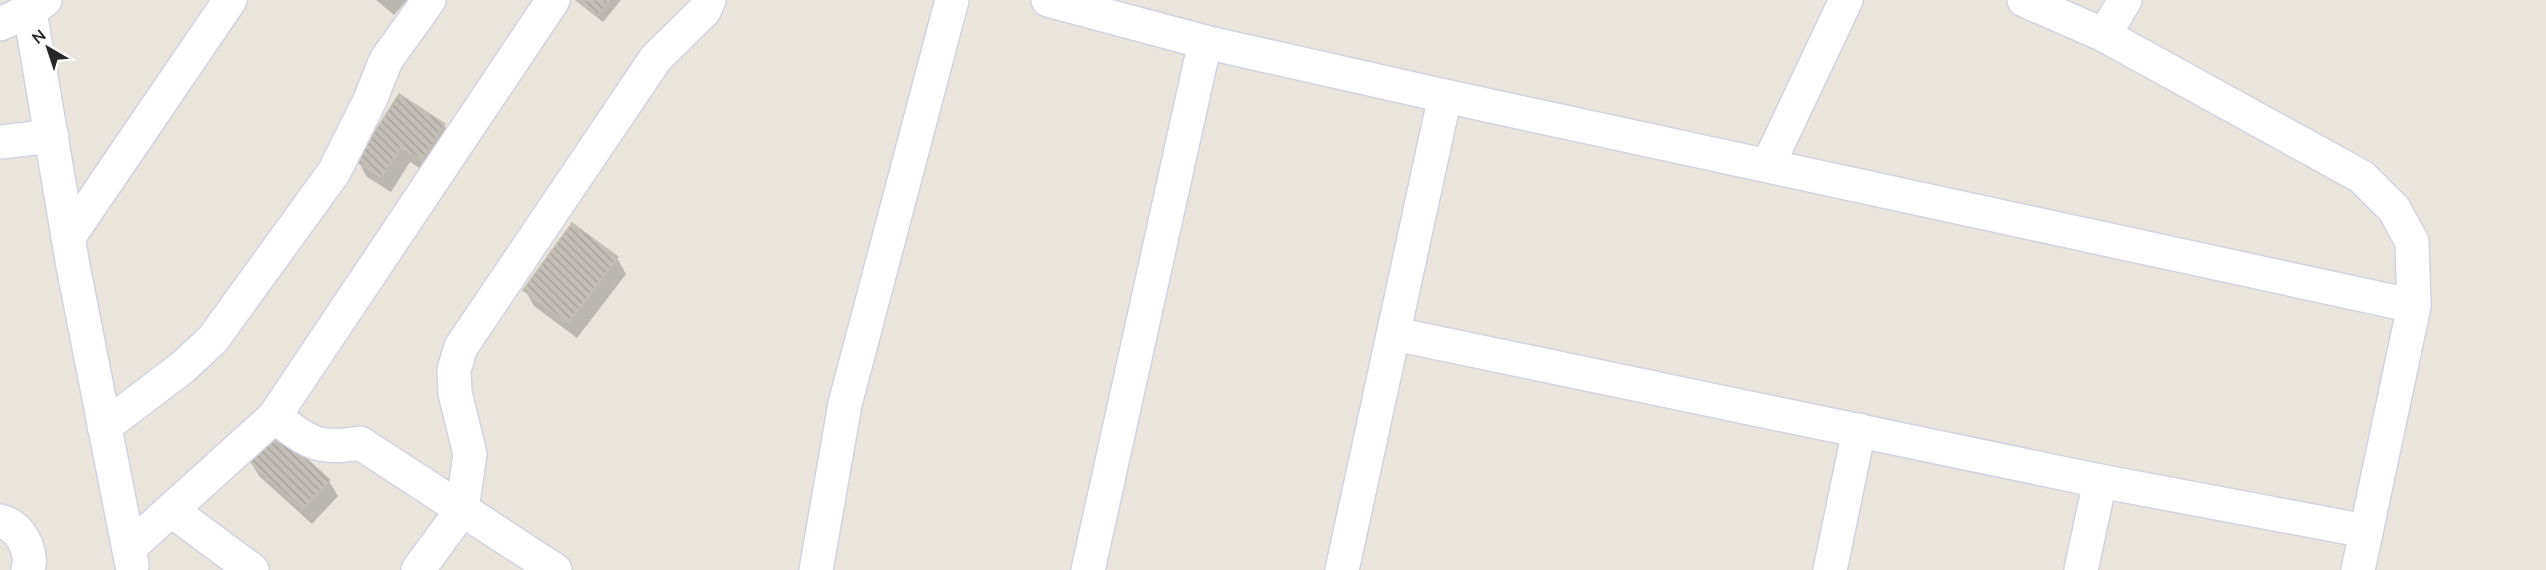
<svg xmlns="http://www.w3.org/2000/svg" width="2546" height="570" viewBox="0 0 2546 570" font-family="'Nunito Sans',sans-serif">
<style>
.shadow{fill:#0003}
.building{fill:url(#building-back-hatch);stroke:#c4c0b6;stroke-width:1.5}
.lines{fill:none;stroke-linecap:round;stroke-linejoin:round}
.minor-casing{stroke:#d1d3e0;stroke-width:36}
.minor{stroke:#fff;stroke-width:33}
</style>
<defs>
<pattern id="building-back-hatch" width="6" height="6" patternUnits="userSpaceOnUse" patternTransform="scale(1.5)"><rect width="6" height="6" fill="#c2beb7"/><path d="M-1 5l2 2M0 0l6 6M5-1l2 2" fill="none" stroke="#a7a39d"/></pattern>
</defs>
<rect width="100%" height="100%" fill="#e9e4dc"/>
<g class="shadow">
<polygon points="376,0 407,0 394,15"/>
<polygon points="575,0 621,0 603,22"/>
<polygon points="444,125 453,141 431,175 410,162 391,192 367,177 358,161"/>
<polygon points="617,258 626,274 577,338 534,306 525,290"/>
<polygon points="250,460 329,481 338,496 312,524 259,476"/>
</g>
<g class="building">
<polygon points="578,0 610,0 598,15"/>
<polygon points="399,94 445,124 422,160 401,147 381,177 356,161"/>
<polygon points="572,223 618,257 568,323 523,290"/>
<polygon points="275,430 330,480 302,509 248,460"/>
</g>
<g class="lines">
<g class="minor-casing">
<g id="minor">
<polyline points="28,0 73,266 132,565"/>
<polyline points="1048,0 1205,42 1445,96 2414,306"/>
<polyline points="2024,0 2104,35 2362,177 2394,209 2412,242 2414,306 2358,570"/>
<polyline points="0,24 31,10 45,0"/>
<polyline points="2104,35 2125,0"/>
<polyline points="0,142 52,136"/>
<polyline points="1768,165 1846,0"/>
<polyline points="68,238 230,0"/>
<polyline points="1395,334 2100,481 2366,531"/>
<path d="M 274,417 C 309,441 315,451 360,443 L 555,570"/>
<polyline points="104,427 183,367 213,339 334,172 370,100 386,60 429,0"/>
<polyline points="171,510 252,570"/>
<path d="M 0,521 C 21,526 33,551 28,570"/>
<polyline points="129,548 274,417 553,0"/>
<polyline points="418,570 462,510 470,454 455,393 454,370 461,347 656,58 704,11 709,0"/>
<polyline points="816,570 845,404 952,0"/>
<polyline points="1088,570 1205,42"/>
<polyline points="1342,570 1445,96"/>
<polyline points="1830,570 1859,430"/>
<polyline points="2081,570 2100,481"/>
</g>
</g>
<use href="#minor" class="minor"/>
</g>
<g transform="translate(48 48) rotate(321)" stroke="#ffffff" stroke-width="4.5" paint-order="stroke">
<path d="M0-4.5L10 22L0 15L-10 22Z" fill="#282828"/>
<text y="-9" font-size="16" font-weight="bold" text-anchor="middle" fill="#282828">N</text>
</g>
</svg>
